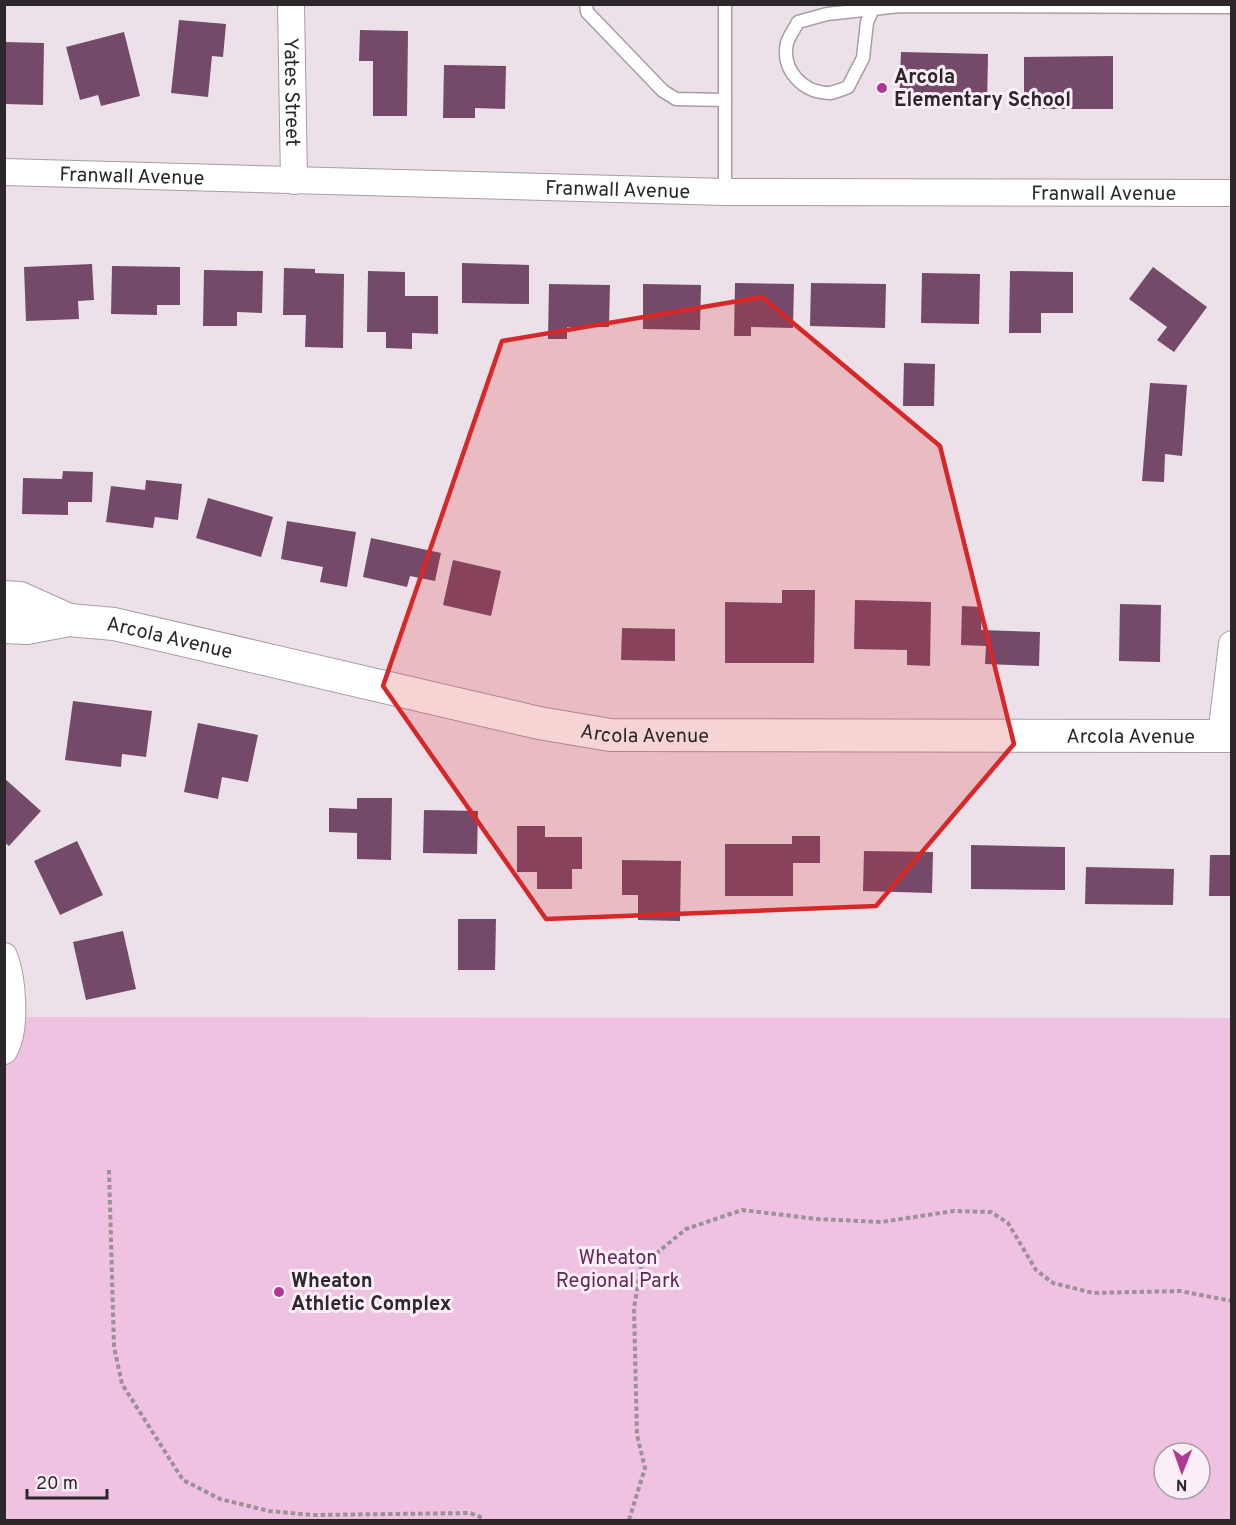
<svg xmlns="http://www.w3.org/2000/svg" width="1236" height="1525" viewBox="0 0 1236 1525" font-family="Overpass,sans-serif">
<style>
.green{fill:#efc2e1;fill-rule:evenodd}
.building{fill:#754969}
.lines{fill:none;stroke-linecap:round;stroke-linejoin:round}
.service-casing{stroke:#a99da5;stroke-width:15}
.minor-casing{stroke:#a99da5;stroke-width:28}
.tertiary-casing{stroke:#a99da5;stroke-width:34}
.path{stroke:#9b9298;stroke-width:4;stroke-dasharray:4.5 3;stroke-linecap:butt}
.service{stroke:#fff;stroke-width:12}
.minor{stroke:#fff;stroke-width:26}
.tertiary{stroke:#fff;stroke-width:32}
.marked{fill:#d62828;fill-opacity:0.2;stroke:#d62828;stroke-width:4.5;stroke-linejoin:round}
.poi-dot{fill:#ad3993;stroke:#fbeef6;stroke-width:2}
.labels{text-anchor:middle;stroke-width:6;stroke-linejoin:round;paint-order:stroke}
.poi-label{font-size:20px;font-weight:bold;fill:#2b272a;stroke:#fbeef6;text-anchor:start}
.street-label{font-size:20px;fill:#2b272a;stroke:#fbeef6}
.park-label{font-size:20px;fill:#632754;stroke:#fbeef6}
</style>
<rect width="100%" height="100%" fill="#ede1e9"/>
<path class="green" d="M 4,1017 L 1231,1018 L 1231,1520 L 5,1520 ZM 1164,1453 L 1200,1453 L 1200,1489 L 1164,1489 Z"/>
<g class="building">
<polygon points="179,20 226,24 223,57 212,56 208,97 171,93"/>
<polygon points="360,30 408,31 407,116 373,116 373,61 359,61"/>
<polygon points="124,32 140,96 101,106 98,95 80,100 66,47"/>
<polygon points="4,42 44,43 43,105 4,104"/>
<polygon points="901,52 988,54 987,106 899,104"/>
<polygon points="1113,56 1113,109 1024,109 1024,57"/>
<polygon points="444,65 506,66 505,109 475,108 475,118 443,118"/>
<polygon points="462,263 529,265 529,304 462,303"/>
<polygon points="92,264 94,300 78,301 79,319 26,321 24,267"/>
<polygon points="112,266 180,267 180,305 157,305 157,315 111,314"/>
<polygon points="1153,267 1207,307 1174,352 1157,340 1167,327 1129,299"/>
<polygon points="284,268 315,269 315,273 344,274 343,348 305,347 306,315 283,315"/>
<polygon points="204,270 263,271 262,313 237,312 237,326 203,326"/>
<polygon points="368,271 405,272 405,296 438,296 438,334 412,333 412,349 386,348 386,332 367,332"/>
<polygon points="1010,271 1073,272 1073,313 1041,313 1041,333 1009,333"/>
<polygon points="922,273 980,274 979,324 921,323"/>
<polygon points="735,283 794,284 793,328 751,327 751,336 734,336"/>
<polygon points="811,283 886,284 885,328 810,326"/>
<polygon points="549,284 610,285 609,327 567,327 567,339 548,339"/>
<polygon points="643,284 701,285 700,330 643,329"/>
<polygon points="904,363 935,364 934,406 903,406"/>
<polygon points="1150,383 1187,385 1182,456 1165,454 1164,482 1142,481"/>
<polygon points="63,471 93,472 92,502 68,502 68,515 22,514 23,478 62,479"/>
<polygon points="146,480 182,484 178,520 155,517 153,528 106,522 111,486 145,490"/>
<polygon points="208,498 273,517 261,557 196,538"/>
<polygon points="287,521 356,532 347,587 320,582 323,567 281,559"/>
<polygon points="371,538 441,553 435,581 410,576 407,587 363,577"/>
<polygon points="453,560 501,571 491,616 443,605"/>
<polygon points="782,590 815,590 814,663 725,663 725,602 782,603"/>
<polygon points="855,600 931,602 930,666 907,665 907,650 854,649"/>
<polygon points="1120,604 1161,605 1160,662 1119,661"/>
<polygon points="962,606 982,607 981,630 1040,632 1039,666 985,664 986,646 961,645"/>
<polygon points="622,628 675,629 675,661 621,660"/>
<polygon points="73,701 152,711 146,757 122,754 121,767 65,760"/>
<polygon points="198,723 258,735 248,782 222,777 218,799 184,792"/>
<polygon points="4,778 41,811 9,846 4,842"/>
<polygon points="357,798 392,798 391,860 357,859 357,833 329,832 329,808 357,809"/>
<polygon points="424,810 478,811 477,854 423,853"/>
<polygon points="517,826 545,826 545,837 582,837 582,869 572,869 572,889 537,889 537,872 517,872"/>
<polygon points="792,836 820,836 820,863 793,863 793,896 725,896 725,844 792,844"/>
<polygon points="77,841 103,895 60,915 34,861"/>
<polygon points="971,845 1065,847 1065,890 971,889"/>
<polygon points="864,851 933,852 932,893 863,891"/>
<polygon points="1210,855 1232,855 1232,896 1209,896"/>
<polygon points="622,860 681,861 680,921 638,920 638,895 622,895"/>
<polygon points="1086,867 1174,869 1173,905 1085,904"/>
<polygon points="458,919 496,919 495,970 458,970"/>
<polygon points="123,931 136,989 86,1000 73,942"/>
</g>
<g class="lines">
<g class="service-casing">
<g id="service">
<polyline points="586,4 587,12 663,91 676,99 725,100"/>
<path d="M 873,9 L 867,22 L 863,58 L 848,87 C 843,89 836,92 830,93 C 803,93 781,70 787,43 C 789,36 795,28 798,22 L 827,14 L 900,6 L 1232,7"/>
<polyline points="725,192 725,4"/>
</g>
</g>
<g class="minor-casing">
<g id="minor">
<path id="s1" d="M 291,4 L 294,181"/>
<path id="s2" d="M 4,172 L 725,192 L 1232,193"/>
<polyline points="1221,736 1232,644"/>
<path d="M 4,956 C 13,978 17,1030 4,1051"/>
</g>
</g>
<g class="tertiary-casing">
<g id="tertiary">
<polyline points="4,597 20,598 69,620"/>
<path id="s3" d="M 4,627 L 27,628 L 69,620 L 114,624 L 539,723 L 610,735 L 1232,736"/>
</g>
</g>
<g class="path">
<polyline points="109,1170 114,1347 122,1384 183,1480 220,1499 269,1511 313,1515 470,1513 483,1518 482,1520"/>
<polyline points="629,1520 645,1468 637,1435 634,1308 641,1266 686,1229 742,1210 817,1219 881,1222 954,1211 991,1212 1008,1223 1036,1270 1053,1283 1093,1293 1180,1291 1232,1301"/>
</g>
<use href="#service" class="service"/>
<use href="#minor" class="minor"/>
<use href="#tertiary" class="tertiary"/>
</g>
<path class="marked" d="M 762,297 L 940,446 L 1014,744 L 876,906 L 546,919 L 383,686 L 502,341 Z"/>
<g class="poi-dot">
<circle cx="882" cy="88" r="6"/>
<circle cx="279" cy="1292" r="6"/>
</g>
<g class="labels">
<g class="poi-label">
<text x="894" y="83">Arcola<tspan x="894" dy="23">Elementary School</tspan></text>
<text x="291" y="1287">Wheaton<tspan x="291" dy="23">Athletic Complex</tspan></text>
</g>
<g class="street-label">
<text dy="7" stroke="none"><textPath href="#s1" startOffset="88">Yates Street</textPath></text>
<text dy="7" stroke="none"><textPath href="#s2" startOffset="128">Franwall Avenue</textPath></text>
<text dy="7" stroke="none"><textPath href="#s2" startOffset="614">Franwall Avenue</textPath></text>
<text dy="7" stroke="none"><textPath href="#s2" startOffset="1100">Franwall Avenue</textPath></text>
<text dy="7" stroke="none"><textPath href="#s3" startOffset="168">Arcola Avenue</textPath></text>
<text dy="7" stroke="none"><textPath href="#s3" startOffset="654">Arcola Avenue</textPath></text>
<text dy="7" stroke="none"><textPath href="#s3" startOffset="1140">Arcola Avenue</textPath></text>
</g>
<g class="park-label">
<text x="618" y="1264">Wheaton<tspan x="618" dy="23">Regional Park</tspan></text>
</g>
</g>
<rect width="1236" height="1525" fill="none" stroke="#2b272a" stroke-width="12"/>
<g transform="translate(1182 1471) rotate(181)"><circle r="28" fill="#fbeef6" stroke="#a89ea4" stroke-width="1.5"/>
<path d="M0-4.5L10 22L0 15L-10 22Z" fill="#ad3993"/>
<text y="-9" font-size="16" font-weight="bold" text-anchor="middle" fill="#2b272a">N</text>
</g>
<path d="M27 1489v9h80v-9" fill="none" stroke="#2b272a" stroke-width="3"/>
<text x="36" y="1489" font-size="18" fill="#2b272a" stroke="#fbeef6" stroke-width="4.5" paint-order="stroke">20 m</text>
</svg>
